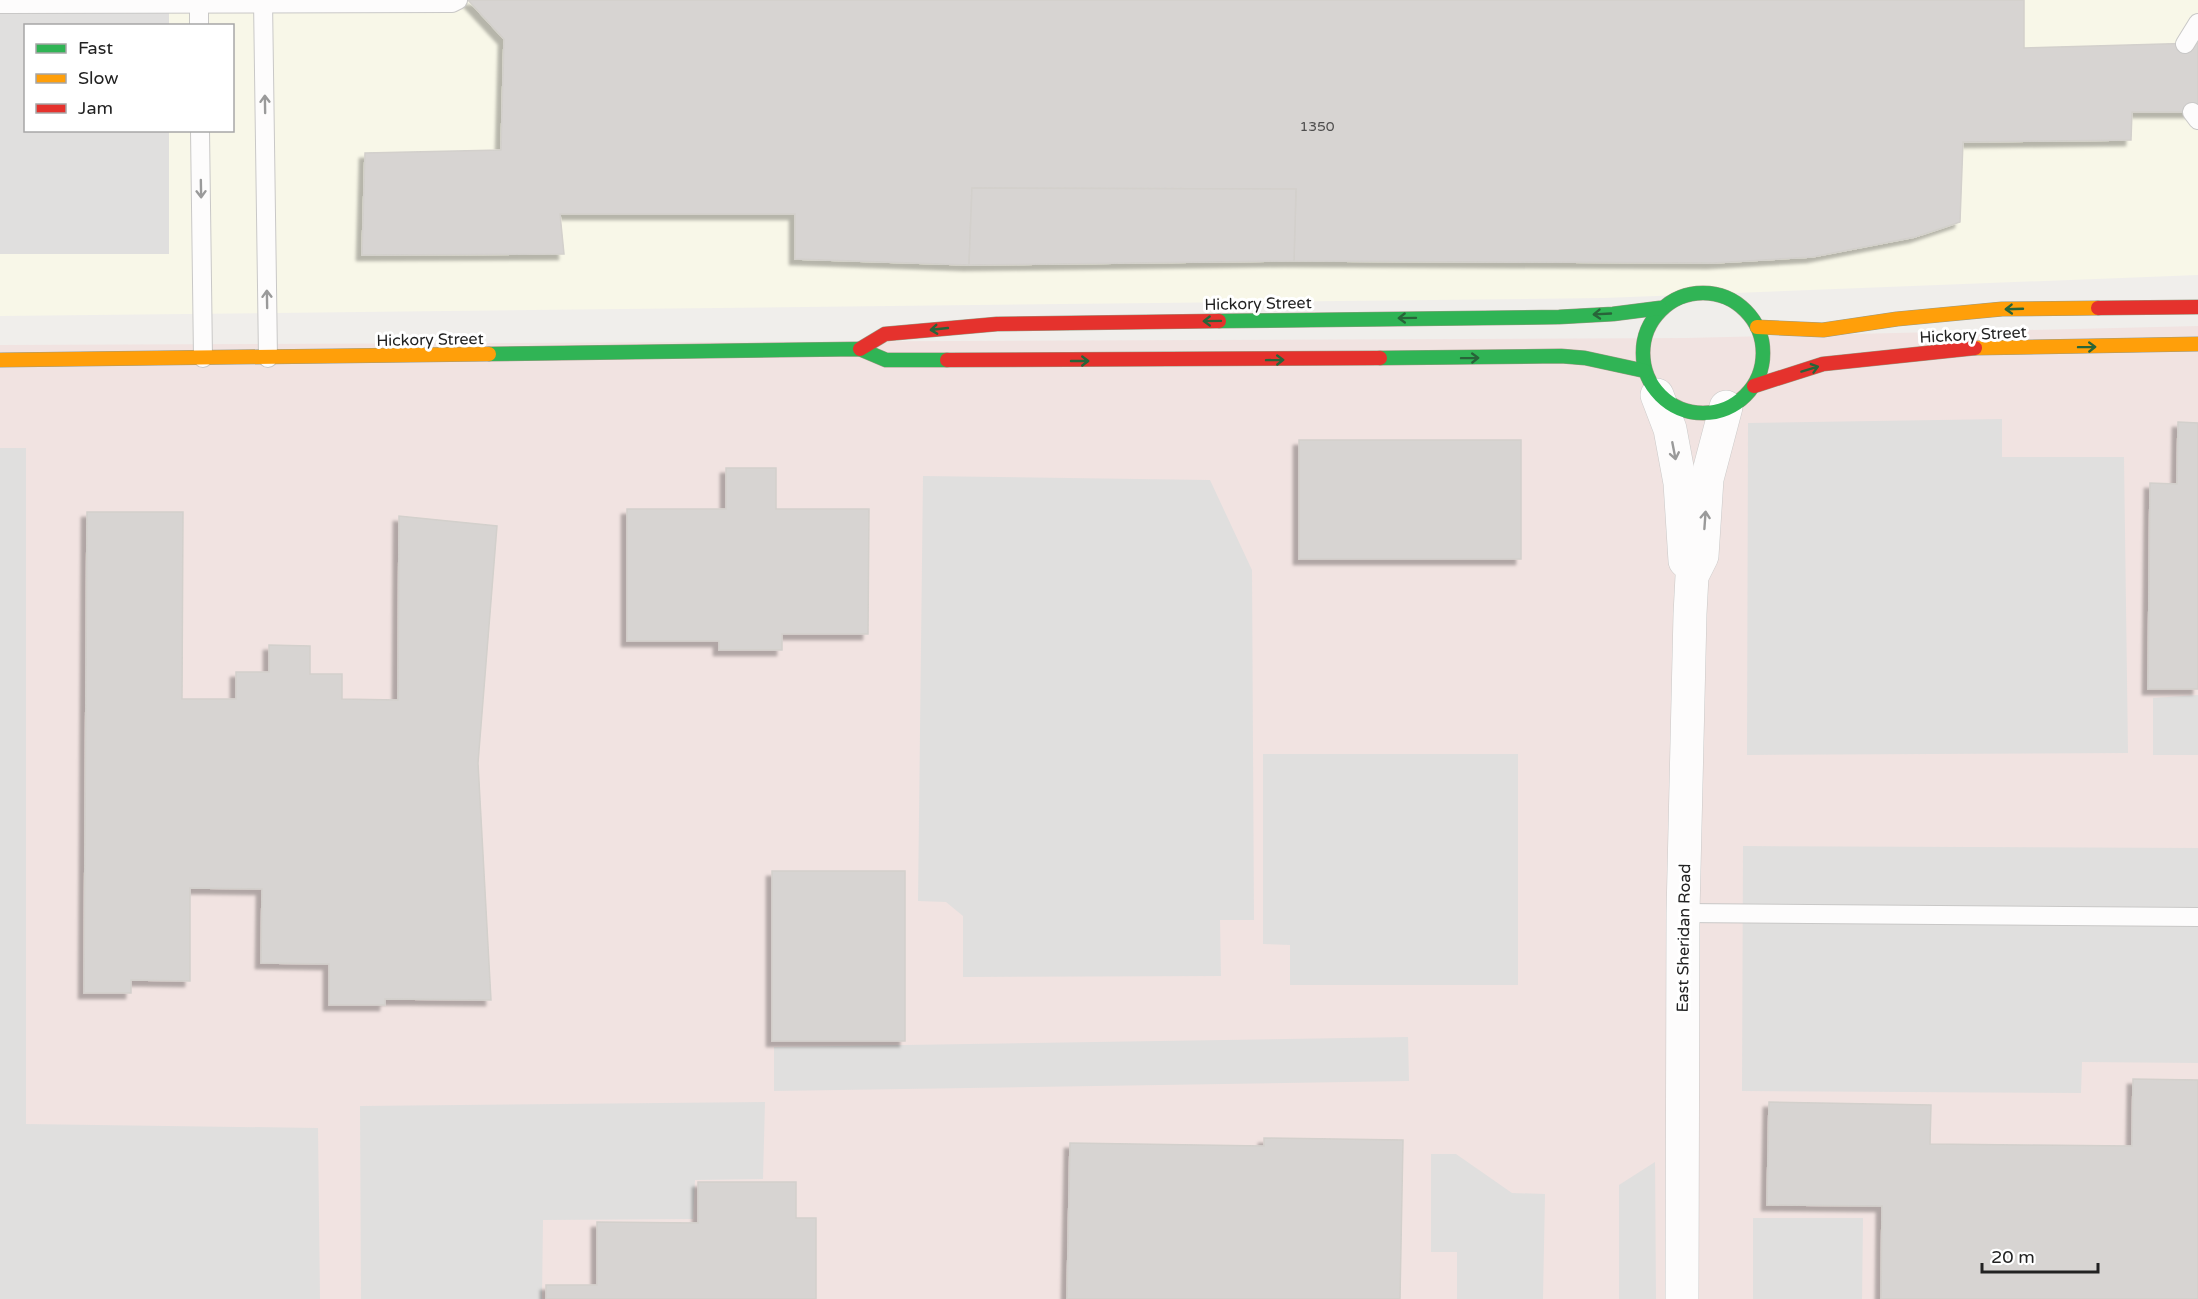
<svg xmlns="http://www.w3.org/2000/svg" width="2198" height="1299" viewBox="0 0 2198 1299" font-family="'Varela Round',sans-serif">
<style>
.commercial{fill:#f1e3e1}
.education{fill:#f8f7e8;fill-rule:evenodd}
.parking{fill:#e0dfde}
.building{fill:#d7d4d2;stroke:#d3d0cc;stroke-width:1.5;filter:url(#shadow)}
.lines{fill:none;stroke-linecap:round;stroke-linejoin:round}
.lane-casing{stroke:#c9c8c7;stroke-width:20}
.street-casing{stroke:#c9c8c7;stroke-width:34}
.fast-casing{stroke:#999a82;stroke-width:15}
.slow-casing{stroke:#999a82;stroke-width:15}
.jam-casing{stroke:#999a82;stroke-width:15}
.lane{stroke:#fdfcfc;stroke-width:18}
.street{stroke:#fdfcfc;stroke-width:33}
.fast{stroke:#30b455;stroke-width:14}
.slow{stroke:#ff9f0a;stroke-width:14}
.jam{stroke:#e5322d;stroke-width:14}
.oneway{stroke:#9a9a9a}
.oneway2{stroke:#286439}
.labels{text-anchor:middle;stroke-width:6;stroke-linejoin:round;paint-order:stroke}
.number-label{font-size:14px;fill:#4f4e4e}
.street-label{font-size:16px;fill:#222;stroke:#fff}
</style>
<defs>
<filter id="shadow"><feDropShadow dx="-5.5" dy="5.5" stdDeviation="1.5" flood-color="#0004"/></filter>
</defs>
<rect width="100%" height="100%" fill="#f0eeeb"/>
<polygon class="commercial" points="2198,326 2198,1299 0,1299 0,345 1686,338"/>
<path class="education" d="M 0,0 L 2198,0 L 2198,275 L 1604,298 L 0,316 ZM 26,26 L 232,26 L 232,130 L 26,130 Z"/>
<g class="parking">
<polygon points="0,0 169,0 169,25 26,26 26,130 169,131 169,254 0,254"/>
<polygon points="2002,419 2002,457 2124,457 2128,753 1747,755 1748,423"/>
<polygon points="0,448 26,448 26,1124 318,1128 320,1299 0,1299"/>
<polygon points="923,476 1210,480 1252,570 1254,920 1220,920 1221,976 963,977 963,916 946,902 918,901"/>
<polygon points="2198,695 2198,755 2153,755 2153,698"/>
<polygon points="1263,754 1518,754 1518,985 1290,985 1290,945 1263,944"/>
<polygon points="1743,846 2198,848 2198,1063 2082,1062 2081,1093 1742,1091"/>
<polygon points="1408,1037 1409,1081 774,1091 774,1047"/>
<polygon points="765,1102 763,1179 695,1180 693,1219 543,1220 542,1299 361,1299 360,1106"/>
<polygon points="1431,1154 1456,1154 1512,1193 1545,1194 1543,1299 1457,1299 1457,1252 1431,1252"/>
<polygon points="1655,1162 1656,1299 1619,1299 1619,1185"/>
<polygon points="1753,1218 1863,1218 1862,1299 1753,1299"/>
</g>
<g class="building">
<polygon points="468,0 2024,0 2024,48 2198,43 2198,112 2132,112 2131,140 1963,142 1960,222 1915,237 1812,257 1713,263 1294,261 1296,189 972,188 969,265 795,259 795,214 560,214 564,254 362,255 365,153 501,150 504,39"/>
<polygon points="972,188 1296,189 1294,261 969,265"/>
<polygon points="2178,422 2198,423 2198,689 2148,689 2150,483 2177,484"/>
<rect x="1299" y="440" width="222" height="119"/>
<polygon points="726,468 776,468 776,509 869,509 868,634 782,634 782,650 719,650 719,641 627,641 627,509 726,509"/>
<polygon points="87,512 183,512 182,699 236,699 236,672 269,672 269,645 310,646 310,674 342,674 342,699 398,700 399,516 497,526 478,763 491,1000 385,999 385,1005 329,1005 329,964 261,963 262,889 190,888 190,981 131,980 131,993 84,993"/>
<rect x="772" y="871" width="133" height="170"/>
<polygon points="2133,1079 2198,1080 2198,1299 1881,1299 1882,1206 1767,1205 1769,1102 1931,1105 1930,1144 2132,1146"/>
<polygon points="1264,1138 1403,1140 1400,1299 1067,1299 1070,1143 1264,1146"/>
<polygon points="698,1182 796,1182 796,1218 816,1218 816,1299 546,1299 546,1285 597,1285 597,1222 698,1223"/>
</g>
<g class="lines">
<g class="lane-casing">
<g id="lane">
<polyline points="263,0 268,358"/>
<polyline points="199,3 199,26"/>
<polyline points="0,4 452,3 458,0"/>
<polyline points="2185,44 2198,23"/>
<polyline points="2192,112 2198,120"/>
<polyline points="200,130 203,358"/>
<polyline points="1683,913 2198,917"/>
</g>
</g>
<g class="street-casing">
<g id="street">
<polyline points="1657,395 1670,429 1680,483 1685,561"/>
<polyline points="1682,1299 1683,913 1690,614 1692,576 1702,556 1707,479 1726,407"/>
</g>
</g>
<g class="fast-casing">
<g id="fast">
<circle cx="1703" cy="353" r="60"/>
<polyline points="1219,321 1559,317 1613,314 1660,308"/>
<polyline points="489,354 860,349 886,360 947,360"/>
<polyline points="1380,358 1561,356 1585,358 1645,371"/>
</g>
</g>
<g class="slow-casing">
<g id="slow">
<polyline points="1757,327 1823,330 1897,319 2002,309 2098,308"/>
<polyline points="1975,348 2198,344"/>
<polyline points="0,360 489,354"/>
</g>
</g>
<g class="jam-casing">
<g id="jam">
<polyline points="2098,308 2198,307"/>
<polyline points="860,349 885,334 997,324 1219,321"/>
<polyline points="947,360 1380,358"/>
<polyline points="1754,386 1823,364 1975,348"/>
</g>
</g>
<use href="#lane" class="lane"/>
<use href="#street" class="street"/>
<use href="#fast" class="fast"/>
<use href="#slow" class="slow"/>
<use href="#jam" class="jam"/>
</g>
<defs><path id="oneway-shaft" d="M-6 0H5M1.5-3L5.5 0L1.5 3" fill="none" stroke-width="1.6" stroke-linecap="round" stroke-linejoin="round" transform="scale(1.5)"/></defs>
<g class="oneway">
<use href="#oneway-shaft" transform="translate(265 104) rotate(-91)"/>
<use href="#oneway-shaft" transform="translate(201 189) rotate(89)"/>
<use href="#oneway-shaft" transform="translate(267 299) rotate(-91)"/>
<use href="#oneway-shaft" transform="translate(1674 451) rotate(79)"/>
<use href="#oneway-shaft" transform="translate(1705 520) rotate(-86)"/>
</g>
<g class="oneway2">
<use href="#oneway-shaft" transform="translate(2014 309) rotate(178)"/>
<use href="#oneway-shaft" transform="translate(1602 314) rotate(177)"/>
<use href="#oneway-shaft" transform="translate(1407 318) rotate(179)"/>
<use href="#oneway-shaft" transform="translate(1212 321) rotate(179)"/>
<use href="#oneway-shaft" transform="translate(939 329) rotate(174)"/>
<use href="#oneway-shaft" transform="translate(2087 347) rotate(-1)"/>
<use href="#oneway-shaft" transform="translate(1470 358) rotate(-1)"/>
<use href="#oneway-shaft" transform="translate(1275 360) rotate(-1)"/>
<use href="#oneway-shaft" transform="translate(1080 361)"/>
<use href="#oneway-shaft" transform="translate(1810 369) rotate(-17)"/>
</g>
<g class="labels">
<g class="number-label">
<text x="1317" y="131">1350</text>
</g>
<g class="street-label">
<text transform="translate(1258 303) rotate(-1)" y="6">Hickory Street</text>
<text transform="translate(1973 334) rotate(-3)" y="6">Hickory Street</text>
<text transform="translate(430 339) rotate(-1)" y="6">Hickory Street</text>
<text transform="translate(1683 938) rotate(-89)" y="6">East Sheridan Road</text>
</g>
</g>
<rect x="24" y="24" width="210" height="108" fill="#ffffff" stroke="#a7a7a7" stroke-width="1.5"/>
<rect x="36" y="44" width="30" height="9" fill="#30b455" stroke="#a7a7a7" stroke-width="1.5"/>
<text x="78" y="54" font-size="18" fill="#222222">Fast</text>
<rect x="36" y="74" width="30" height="9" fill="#ff9f0a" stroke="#a7a7a7" stroke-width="1.5"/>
<text x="78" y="84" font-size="18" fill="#222222">Slow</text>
<rect x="36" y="104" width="30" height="9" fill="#e5322d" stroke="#a7a7a7" stroke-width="1.5"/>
<text x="78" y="114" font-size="18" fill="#222222">Jam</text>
<path d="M1982 1263v9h116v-9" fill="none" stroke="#222222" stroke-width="3"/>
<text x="1991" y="1263" font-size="18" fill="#222222" stroke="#ffffff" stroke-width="4.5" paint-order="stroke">20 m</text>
</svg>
